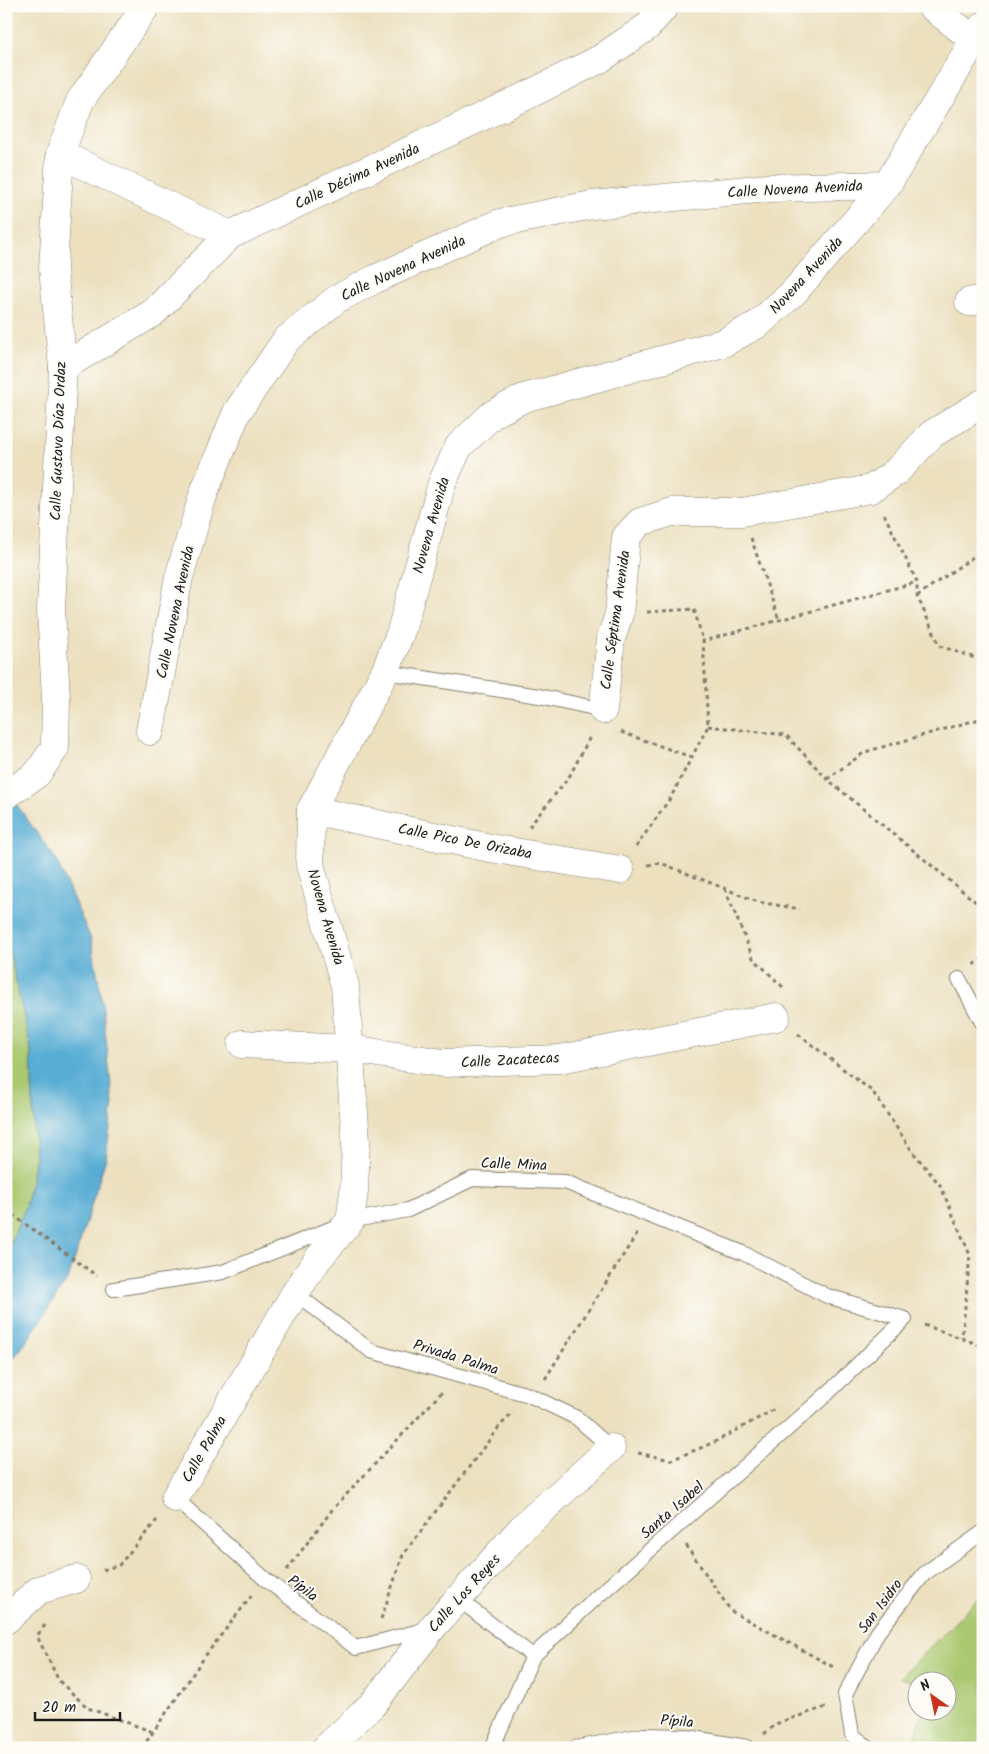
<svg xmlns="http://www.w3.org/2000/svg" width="989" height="1754" viewBox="0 0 989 1754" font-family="Kalam,sans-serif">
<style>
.green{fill:#aac86f;stroke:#637246}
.water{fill:#58add4;stroke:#3a6478}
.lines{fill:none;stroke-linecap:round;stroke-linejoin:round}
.lane-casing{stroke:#847e6e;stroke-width:16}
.street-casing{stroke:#847e6e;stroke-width:29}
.path{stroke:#847e6e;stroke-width:3;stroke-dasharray:4 4;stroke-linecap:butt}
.lane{stroke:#fff;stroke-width:14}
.street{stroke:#fff;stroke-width:28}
.labels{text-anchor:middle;stroke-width:4;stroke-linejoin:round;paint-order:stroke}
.street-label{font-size:15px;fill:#1c1c1c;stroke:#fdfcf7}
</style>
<rect width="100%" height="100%" fill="#fdfcf7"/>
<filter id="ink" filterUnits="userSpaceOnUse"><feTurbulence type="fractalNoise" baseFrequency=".02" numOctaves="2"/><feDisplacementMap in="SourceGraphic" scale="10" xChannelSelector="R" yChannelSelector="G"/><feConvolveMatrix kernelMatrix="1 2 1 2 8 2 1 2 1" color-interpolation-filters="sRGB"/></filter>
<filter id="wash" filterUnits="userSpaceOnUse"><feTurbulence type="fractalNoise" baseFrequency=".0096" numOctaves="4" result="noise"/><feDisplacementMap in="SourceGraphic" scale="20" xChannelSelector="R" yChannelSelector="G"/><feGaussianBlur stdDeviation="1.12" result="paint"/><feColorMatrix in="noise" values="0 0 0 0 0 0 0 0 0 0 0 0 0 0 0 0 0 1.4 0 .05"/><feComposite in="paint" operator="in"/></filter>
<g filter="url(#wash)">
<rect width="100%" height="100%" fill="#ece0bf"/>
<g class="green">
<polygon points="6,937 31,1049 35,1160 25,1208 6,1254"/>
<polygon points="983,1594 983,1748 904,1748 913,1747 922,1712 946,1712 946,1682 916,1682 916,1684 900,1677"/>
</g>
<polygon class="water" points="6,790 55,858 91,939 102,1001 113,1104 106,1158 69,1277 25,1344 6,1367 6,1254 25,1208 35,1160 31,1049 6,937"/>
</g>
<g filter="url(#ink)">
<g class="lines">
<g class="lane-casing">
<g id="lane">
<polyline points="385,672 539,696 603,710"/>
<polyline points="959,979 983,1024"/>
<polyline points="114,1289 223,1272 350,1221 408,1210 472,1179 565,1182 743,1253 827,1296 905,1319 828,1393 598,1596 533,1656 492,1748"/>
<polyline points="295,1293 371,1351 529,1395 577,1418 611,1448"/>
<polyline points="175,1498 265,1579 356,1648 427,1629"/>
<polyline points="458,1599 533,1656"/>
<polyline points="575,1748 644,1735 682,1736 747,1747"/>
<polyline points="868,1748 852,1734 845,1694 878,1632 924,1574 983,1532"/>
</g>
</g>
<g class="street-casing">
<g id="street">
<polyline points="931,6 983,47"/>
<polyline points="60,154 230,235"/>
<polyline points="969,302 983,299"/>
<polyline points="63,367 153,313 230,235 524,97 600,59 647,27 665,6"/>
<polyline points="603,710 611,639 619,614 626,537 640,522 672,512 742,512 871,489 896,472 932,434 983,403"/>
<polyline points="150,731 179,577 204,492 237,412 286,340 337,299 375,279 500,223 592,205 768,188 887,185"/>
<polyline points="6,795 37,774 55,748 56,698 51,609 63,367 53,269 60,154 80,101 146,6"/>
<polyline points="311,810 490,848 620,870"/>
<polyline points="242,1044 351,1049 443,1063 560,1059 776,1017"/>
<polyline points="175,1498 295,1293 318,1259 350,1221 354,1191 356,1141 345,986 310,865 311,810 385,672 401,631 442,483 459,446 493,414 524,398 723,343 758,324 793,293 887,185 983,26"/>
<polyline points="6,1620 39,1590 76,1579"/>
<polyline points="326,1748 372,1705 432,1628 522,1528 611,1448"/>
</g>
</g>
<g class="path">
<polyline points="884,514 917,582 917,596 940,646 975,658 983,657"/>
<polyline points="751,538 779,620"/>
<polyline points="917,596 983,550"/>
<polyline points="647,612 694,609 703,641"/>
<polyline points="708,726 786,735 827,779 983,908"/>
<polyline points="621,732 691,757"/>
<polyline points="827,779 865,752 983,718"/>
<polyline points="529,827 569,777 591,735"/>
<polyline points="636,847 671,797 708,726 703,641 917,582"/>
<polyline points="648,865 661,863 758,902 800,909"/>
<polyline points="725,889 753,958 785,989"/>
<polyline points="974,965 983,957"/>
<polyline points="798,1034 873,1092 912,1151 940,1185 970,1255 962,1338"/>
<polyline points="6,1210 97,1276"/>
<polyline points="924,1325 983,1346"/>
<polyline points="545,1379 638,1232"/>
<polyline points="638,1453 671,1460 715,1442 775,1409"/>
<polyline points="686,1545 731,1611 835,1668"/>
<polyline points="103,1570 119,1565 157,1520"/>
<polyline points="287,1570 332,1510 442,1392"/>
<polyline points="381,1619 403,1555 499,1427 513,1412"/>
<polyline points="45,1625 37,1636 59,1681 88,1708 153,1732"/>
<polyline points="764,1734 778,1723 826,1707"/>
<polyline points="142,1748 208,1652 253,1594"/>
</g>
<use href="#lane" class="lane"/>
<use href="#street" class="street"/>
</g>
</g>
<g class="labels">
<g class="street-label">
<text transform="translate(357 176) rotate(-25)" y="5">Calle Décima Avenida</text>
<text transform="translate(795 189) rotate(-3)" y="5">Calle Novena Avenida</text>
<text transform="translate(403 268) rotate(-25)" y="5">Calle Novena Avenida</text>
<text transform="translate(806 275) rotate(-47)" y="5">Novena Avenida</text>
<text transform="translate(58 441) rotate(-88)" y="5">Calle Gustavo Díaz Ordaz</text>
<text transform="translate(431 525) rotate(-74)" y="5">Novena Avenida</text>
<text transform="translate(175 612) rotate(-78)" y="5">Calle Novena Avenida</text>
<text transform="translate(615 620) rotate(-82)" y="5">Calle Séptima Avenida</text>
<text transform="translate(465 841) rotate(11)" y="5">Calle Pico De Orizaba</text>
<text transform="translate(326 917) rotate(74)" y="5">Novena Avenida</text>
<text transform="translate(510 1060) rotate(-3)" y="5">Calle Zacatecas</text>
<text transform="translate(514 1164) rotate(2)" y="5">Calle Mina</text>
<text transform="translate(456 1357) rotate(17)" y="5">Privada Palma</text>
<text transform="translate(204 1449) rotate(-60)" y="5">Calle Palma</text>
<text transform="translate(672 1510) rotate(-41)" y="5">Santa Isabel</text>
<text transform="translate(303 1588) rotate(37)" y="5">Pípila</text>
<text transform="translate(464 1593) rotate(-48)" y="5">Calle Los Reyes</text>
<text transform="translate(880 1606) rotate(-53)" y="5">San Isidro</text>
<text transform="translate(677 1721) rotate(4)" y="5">Pípila</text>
</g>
</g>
<rect width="989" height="1754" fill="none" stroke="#fdfcf7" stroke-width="25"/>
<g transform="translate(932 1696) rotate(327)"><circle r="24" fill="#fdfcf7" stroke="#a3a29f"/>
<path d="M0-4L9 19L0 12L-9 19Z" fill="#c8321e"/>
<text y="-8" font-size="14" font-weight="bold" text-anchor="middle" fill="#1c1c1c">N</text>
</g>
<path d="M35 1712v8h85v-8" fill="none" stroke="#1c1c1c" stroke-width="2.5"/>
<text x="42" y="1712" font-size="15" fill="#1c1c1c" stroke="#fdfcf7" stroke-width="4" paint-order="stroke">20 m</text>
</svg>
